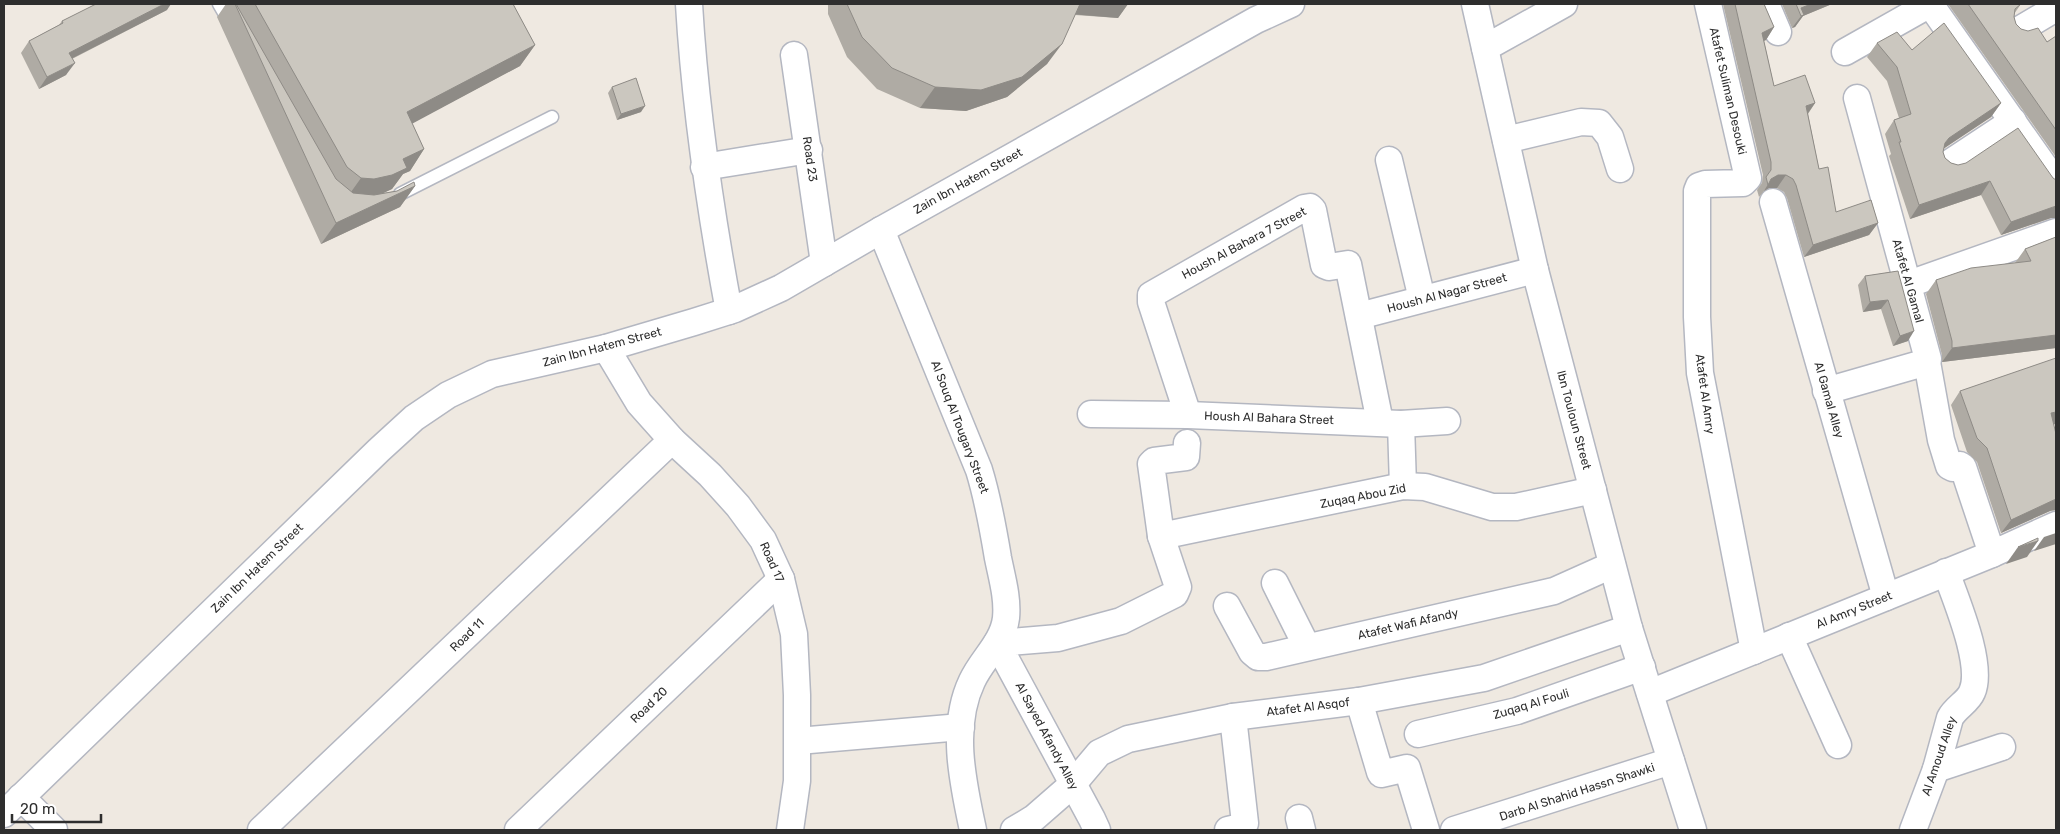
<svg xmlns="http://www.w3.org/2000/svg" width="2060" height="834" viewBox="0 0 2060 834" font-family="Rubik,sans-serif">
<style>
.lines{fill:none;stroke-linecap:round;stroke-linejoin:round}
.service-casing{stroke:#b4b7c1;stroke-width:15}
.minor-casing{stroke:#b4b7c1;stroke-width:29}
.service{stroke:#fff;stroke-width:12}
.minor{stroke:#fff;stroke-width:26}
.wall{fill:#afaba4}
.shaded-wall{fill:#8e8b86}
.building{fill:#cbc7bf;stroke:#8e8b86}
.labels{text-anchor:middle;stroke-width:4;stroke-linejoin:round;paint-order:stroke}
.street-label{font-size:12px;fill:#2e2e2e;stroke:#fff}
</style>
<rect width="100%" height="100%" fill="#efe9e1"/>
<g class="lines">
<g class="service-casing">
<g id="service">
<polyline points="219,4 230,23"/>
<polyline points="400,194 552,117"/>
</g>
</g>
<g class="minor-casing">
<g id="minor">
<path d="M 689,4 C 695,107 710,209 729,311"/>
<polyline points="1475,4 1535,270 1629,628 1693,830"/>
<polyline points="1708,4 1748,178 1743,183 1705,184 1699,186 1697,191 1697,317 1700,373 1754,651"/>
<polyline points="1766,4 1778,32"/>
<polyline points="1930,4 2056,183"/>
<polyline points="2019,30 2056,8"/>
<polyline points="1485,48 1564,4"/>
<polyline points="1845,52 1930,4"/>
<polyline points="794,55 824,263"/>
<polyline points="1506,140 1581,122 1599,123 1610,137 1620,169"/>
<polyline points="1389,160 1422,299"/>
<polyline points="1948,164 2013,121"/>
<polyline points="704,167 809,150"/>
<polyline points="1773,202 1886,597"/>
<path d="M 881,230 L 979,470 C 988,499 993,528 998,558 C 1002,578 1008,598 1006,618 C 1003,643 982,659 972,681 C 950,727 963,783 973,830"/>
<polyline points="1909,284 2056,232"/>
<polyline points="1359,316 1535,270"/>
<polyline points="606,348 639,403 672,440 710,475 738,506 763,540 781,579 794,634 797,695 797,781 790,830"/>
<polyline points="1927,362 1941,440 1949,466 1953,468 1960,465 1963,467 1992,554"/>
<polyline points="1826,391 1927,362 1928,359 1857,98"/>
<polyline points="1091,414 1188,415 1401,424 1447,421"/>
<polyline points="1188,415 1151,302 1151,295 1304,208 1310,207 1313,210 1324,265 1329,267 1348,264 1380,422"/>
<polyline points="1401,424 1403,486"/>
<polyline points="1161,536 1403,486 1425,487 1492,507 1516,507 1593,490"/>
<polyline points="1275,583 1307,647"/>
<polyline points="1227,606 1252,652 1258,657 1266,657 1554,591 1612,565"/>
<polyline points="1789,636 1838,745"/>
<polyline points="1650,693 1992,554 2056,525"/>
<polyline points="1359,701 1380,772 1381,774 1407,768 1426,830"/>
<polyline points="1418,734 1517,711 1642,667"/>
<polyline points="798,741 961,727"/>
<polyline points="1936,769 2002,747"/>
<polyline points="21,797 54,830"/>
<polyline points="4,814 379,450 414,418 448,395 492,374 606,348 694,322 735,309 781,288 881,230 1256,20 1291,4"/>
<polyline points="1299,818 1302,830"/>
<polyline points="261,830 672,440"/>
<polyline points="518,830 781,579"/>
<polyline points="1014,830 1034,818 1073,784 1099,753 1128,739 1233,717 1359,701 1484,678 1629,628"/>
<polyline points="1097,830 1092,819 997,643 1058,638 1121,621 1175,594 1178,587 1161,536 1151,464 1154,461 1186,457 1187,443"/>
<polyline points="1228,830 1241,827 1245,823 1233,717"/>
<polyline points="1454,830 1671,761"/>
<path d="M 1913,830 L 1936,769 L 1950,718 C 1955,708 1968,702 1972,692 C 1984,665 1956,600 1946,572"/>
</g>
</g>
<use href="#service" class="service"/>
<use href="#minor" class="minor"/>
</g>
<g class="wall">
<polygon points="226,4 513,4 535,45 520,66 412,123 424,149 410,171 403,174 392,189 383,193 397,191 415,186 400,207 321,244 217,17"/>
<polygon points="828,4 1128,4 1118,18 1075,15 1047,64 1007,97 966,111 920,108 877,89 847,57 828,14"/>
<polygon points="1723,4 1764,4 1774,27 1766,40 1764,41 1774,86 1815,103 1808,114 1819,169 1836,212 1878,223 1869,235 1804,257 1787,198 1784,192 1777,188 1769,188 1764,191 1759,197 1757,190 1762,183 1763,175"/>
<polygon points="1782,4 1832,4 1803,16 1795,27 1792,28"/>
<polygon points="1948,4 2021,4 2014,14 2014,17 2016,24 2021,29 2047,42 2056,36 2056,157"/>
<polygon points="167,10 72,59 66,75 39,89 21,53 29,41 59,25 62,21"/>
<polygon points="1877,43 1912,50 2001,103 1991,117 1943,149 1943,152 1945,158 1951,163 1958,165 2053,178 2051,218 2001,235 1981,195 1910,219 1889,156 1891,154 1885,134 1894,120 1899,118 1887,81 1867,57"/>
<polygon points="612,87 641,112 617,120 608,93"/>
<polygon points="2056,237 2056,348 1942,362 1942,355 1926,294 1936,280 2015,263 2025,249"/>
<polygon points="1898,271 1908,341 1893,346 1881,309 1863,312 1858,285 1865,276"/>
<polygon points="1960,391 2054,424 2050,511 2001,533 1977,462 1967,452 1951,405"/>
</g>
<g class="shaded-wall">
<polygon points="164,4 171,4 167,10 61,64 69,53"/>
<polygon points="1078,4 1128,4 1118,18 1070,14"/>
<polygon points="1811,4 1832,4 1803,16 1795,27 1792,28 1801,16 1801,8"/>
<polygon points="1774,27 1766,40 1753,45 1762,33"/>
<polygon points="1062,44 1047,64 1007,97 966,111 920,108 935,87"/>
<polygon points="535,45 520,66 393,134 407,112"/>
<polygon points="75,63 66,75 39,89 47,77"/>
<polygon points="1815,103 1806,116 1806,106"/>
<polygon points="2001,103 1991,117 1940,151 1945,143 1949,138"/>
<polygon points="645,106 641,112 617,120 621,114"/>
<polygon points="424,149 410,171 403,174 392,189 377,196 346,199 361,178"/>
<polygon points="1778,175 1786,175 1777,188 1769,188 1764,191 1771,179"/>
<polygon points="1990,181 1981,195 1910,219 1919,205"/>
<polygon points="415,186 400,207 321,244 336,223"/>
<polygon points="2056,206 2056,218 2051,218 2001,235 2011,222"/>
<polygon points="1878,223 1869,235 1804,257 1813,245"/>
<polygon points="1888,300 1881,309 1863,312 1870,302"/>
<polygon points="1914,331 1908,341 1893,346 1900,336"/>
<polygon points="2056,335 2056,348 1942,362 1952,348"/>
<polygon points="2056,412 2056,424 2041,427 2051,413"/>
<polygon points="2056,499 2056,510 2050,511 2001,533 2011,520"/>
<polygon points="2056,533 2056,544 2034,551 2044,537"/>
<polygon points="2038,541 2027,557 2006,564 2018,547"/>
</g>
<g class="building">
<polygon points="96,4 164,4 69,53 75,63 47,77 29,41 63,23 62,21"/>
<polygon points="235,4 236,4 336,179 353,193 374,195 397,191 414,182 415,186 336,223"/>
<polygon points="255,4 513,4 535,45 407,112 424,149 403,159 407,168 392,175 374,179 361,178 347,167"/>
<polygon points="847,4 1080,4 1062,44 1022,77 981,90 935,87 892,68 862,37"/>
<polygon points="1735,4 1764,4 1774,27 1762,33 1774,86 1805,75 1815,103 1806,106 1819,169 1828,167 1836,212 1871,200 1878,223 1813,245 1796,185 1793,179 1786,175 1778,175 1771,179 1768,185 1766,177 1771,170 1771,162"/>
<polygon points="1796,4 1811,4 1801,8 1804,15 1801,16"/>
<polygon points="1968,4 2021,4 2015,9 2014,17 2016,24 2021,29 2028,31 2038,28 2047,42 2056,36 2056,130"/>
<polygon points="1944,23 2001,103 1949,138 1945,143 1943,152 1945,158 1951,163 1958,165 1966,163 2018,128 2053,178 2056,180 2056,206 2011,222 1990,181 1919,205 1899,142 1901,142 1894,120 1911,114 1897,67 1877,43 1897,32 1912,50"/>
<polygon points="636,78 645,106 621,114 612,87"/>
<polygon points="2056,237 2056,335 1952,348 1952,341 1936,280 1971,268 2031,261 2025,249"/>
<polygon points="1898,271 1914,331 1900,336 1888,300 1870,302 1865,276"/>
<polygon points="2056,358 2056,412 2051,413 2056,434 2056,499 2011,520 1987,448 1977,438 1960,391"/>
<polygon points="2038,538 2038,541 2018,547"/>
</g>
<g class="labels">
<g class="street-label">
<text transform="translate(1728 91) rotate(77)" y="4">Atafet Suliman Desouki</text>
<text transform="translate(810 159) rotate(82)" y="4">Road 23</text>
<text transform="translate(968 181) rotate(-29)" y="4">Zain Ibn Hatem Street</text>
<text transform="translate(1244 243) rotate(-28)" y="4">Housh Al Bahara 7 Street</text>
<text transform="translate(1908 281) rotate(74)" y="4">Atafet Al Gamal</text>
<text transform="translate(1447 293) rotate(-15)" y="4">Housh Al Nagar Street</text>
<text transform="translate(602 347) rotate(-15)" y="4">Zain Ibn Hatem Street</text>
<text transform="translate(1705 394) rotate(82)" y="4">Atafet Al Amry</text>
<text transform="translate(1829 400) rotate(74)" y="4">Al Gamal Alley</text>
<text transform="translate(1269 418) rotate(2)" y="4">Housh Al Bahara Street</text>
<text transform="translate(1574 420) rotate(75)" y="4">Ibn Touloun Street</text>
<text transform="translate(960 427) rotate(69)" y="4">Al Souq Al Tougary Street</text>
<text transform="translate(1363 496) rotate(-11)" y="4">Zuqaq Abou Zid</text>
<text transform="translate(772 562) rotate(66)" y="4">Road 17</text>
<text transform="translate(257 568) rotate(-44)" y="4">Zain Ibn Hatem Street</text>
<text transform="translate(1854 610) rotate(-22)" y="4">Al Amry Street</text>
<text transform="translate(1408 624) rotate(-13)" y="4">Atafet Wafi Afandy</text>
<text transform="translate(467 635) rotate(-44)" y="4">Road 11</text>
<text transform="translate(1531 704) rotate(-17)" y="4">Zuqaq Al Fouli</text>
<text transform="translate(649 705) rotate(-44)" y="4">Road 20</text>
<text transform="translate(1308 707) rotate(-7)" y="4">Atafet Al Asqof</text>
<text transform="translate(1047 736) rotate(62)" y="4">Al Sayed Afandy Alley</text>
<text transform="translate(1939 756) rotate(-71)" y="4">Al Amoud Alley</text>
<text transform="translate(1577 792) rotate(-18)" y="4">Darb Al Shahid Hassn Shawki</text>
</g>
</g>
<rect width="2060" height="834" fill="none" stroke="#2e2e2e" stroke-width="10"/>
<path d="M12 814v8h89v-8" fill="none" stroke="#2e2e2e" stroke-width="2.5"/>
<text x="20" y="814" font-size="15" fill="#2e2e2e" stroke="#ffffff" stroke-width="4" paint-order="stroke">20 m</text>
</svg>
